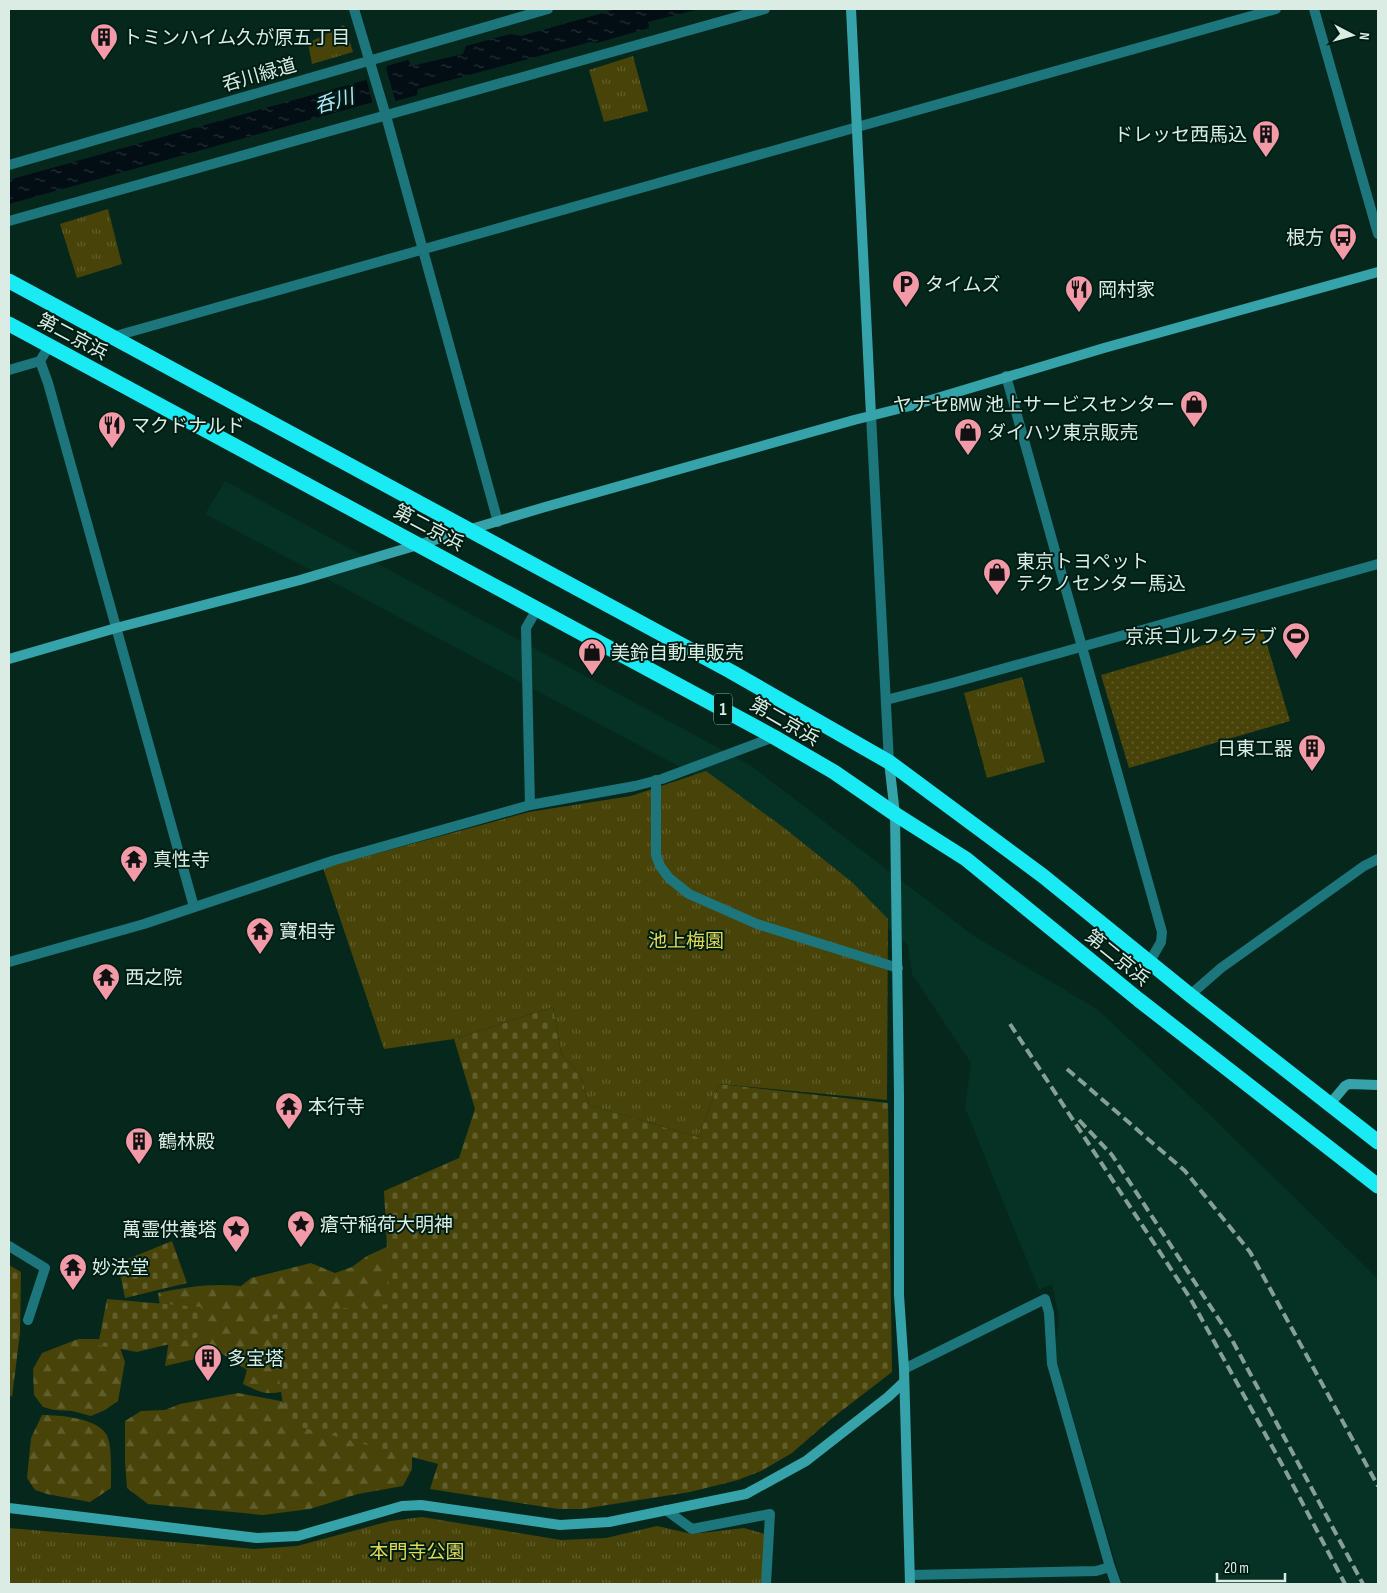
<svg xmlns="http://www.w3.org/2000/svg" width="1387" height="1593" viewBox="0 0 1387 1593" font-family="'Sofia Sans Condensed','Noto Sans JP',sans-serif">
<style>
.built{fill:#053225}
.grass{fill:url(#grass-dots)}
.forest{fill:url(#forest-firs)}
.cemetery{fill:url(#cemetery-stones)}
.park{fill:url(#park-tufts)}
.water{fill:url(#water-ripples)}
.pier{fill:#06271c}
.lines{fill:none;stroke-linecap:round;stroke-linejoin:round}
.street{stroke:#1c767b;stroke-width:10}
.secondary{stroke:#35a3a9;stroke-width:10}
.highway{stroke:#1aeaf3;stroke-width:15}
.rail{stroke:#879f95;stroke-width:4;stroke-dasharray:10 5;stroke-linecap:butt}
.labels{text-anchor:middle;stroke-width:4;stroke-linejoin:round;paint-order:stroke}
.shield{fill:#001d13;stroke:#99aea5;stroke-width:1}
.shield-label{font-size:18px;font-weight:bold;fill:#daece4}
.poi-label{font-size:19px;fill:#daece4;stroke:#001d13;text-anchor:start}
.street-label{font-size:19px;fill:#daece4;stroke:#001d13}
.park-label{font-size:19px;fill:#e1d857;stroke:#001d13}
.water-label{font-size:20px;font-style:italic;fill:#b3e2fb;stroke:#001d13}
</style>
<defs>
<pattern id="grass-dots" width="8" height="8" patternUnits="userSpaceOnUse" patternTransform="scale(1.25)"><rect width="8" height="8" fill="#474309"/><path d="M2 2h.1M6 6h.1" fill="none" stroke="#615e2d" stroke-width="1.8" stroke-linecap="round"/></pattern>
<pattern id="forest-firs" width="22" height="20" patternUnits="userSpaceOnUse" patternTransform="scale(1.25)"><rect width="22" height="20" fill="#474309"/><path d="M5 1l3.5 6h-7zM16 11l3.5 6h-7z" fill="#615e2d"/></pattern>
<pattern id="cemetery-stones" width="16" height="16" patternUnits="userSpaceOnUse" patternTransform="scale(1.25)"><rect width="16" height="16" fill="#474309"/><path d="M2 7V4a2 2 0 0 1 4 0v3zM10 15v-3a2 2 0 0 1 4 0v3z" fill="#615e2d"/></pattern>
<pattern id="park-tufts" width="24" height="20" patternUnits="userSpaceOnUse" patternTransform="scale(1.25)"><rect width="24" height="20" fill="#474309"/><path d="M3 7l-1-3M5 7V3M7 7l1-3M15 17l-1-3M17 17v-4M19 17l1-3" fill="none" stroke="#615e2d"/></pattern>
<pattern id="water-ripples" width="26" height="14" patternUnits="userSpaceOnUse" patternTransform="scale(1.25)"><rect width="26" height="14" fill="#020d14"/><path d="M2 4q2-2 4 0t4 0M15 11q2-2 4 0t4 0" fill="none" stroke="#263036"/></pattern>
</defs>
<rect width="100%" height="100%" fill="#06271c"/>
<polygon class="built" points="225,481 750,765 974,936 1097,1009 1211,1116 1378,1279 1378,1584 1122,1584 1054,1354 1059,1318 1052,1284 1039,1290 965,1108 971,1063 912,974 908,945 723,790 205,514"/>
<polygon class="grass" points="1262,628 1290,721 1129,768 1101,675"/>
<g class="forest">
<path d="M 393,1244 L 396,1298 L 387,1311 L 288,1390 C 269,1396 261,1393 243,1384 L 247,1370 L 221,1353 L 165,1366 L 169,1340 L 161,1313 L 158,1293 C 186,1287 212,1283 241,1286 L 251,1278 L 311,1263 L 335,1273 L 352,1267 L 367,1256 Z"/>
<polygon points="78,1339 109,1339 119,1345 125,1362 118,1401 105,1410 91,1416 72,1411 54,1410 43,1407 34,1395 33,1369 42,1353"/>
<polygon points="238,1393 286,1402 412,1448 412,1469 403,1486 358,1494 310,1509 263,1515 148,1504 127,1488 125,1463 125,1421 141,1411 165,1410 180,1404"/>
<path d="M 42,1415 C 59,1415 102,1418 108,1438 C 112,1450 111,1475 111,1488 L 90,1502 L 47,1494 L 35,1490 L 27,1478 L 31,1438 Z"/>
</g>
<g class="cemetery">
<polygon points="553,1007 561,1053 581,1076 589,1105 698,1137 719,1084 888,1103 892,1372 831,1419 792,1453 761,1471 738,1480 690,1492 582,1509 558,1509 430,1489 438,1464 286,1423 269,1315 390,1304 384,1191 459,1158 475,1109 454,1039"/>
<polygon points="172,1241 187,1283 125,1298 118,1263"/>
<polygon points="9,1265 21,1272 20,1333 12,1397 9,1395"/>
<polygon points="107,1299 201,1307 203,1336 137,1352 98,1345"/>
</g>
<g class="park">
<polygon points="344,25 353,52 312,64 308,43"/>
<polygon points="633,56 648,111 604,122 589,70"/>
<polygon points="108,209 122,264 77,278 60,224"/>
<polygon points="1022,677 1045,762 987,778 964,693"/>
<polygon points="706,771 783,827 853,883 888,919 887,1100 719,1084 698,1137 589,1105 581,1076 561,1053 553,1007 454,1039 384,1049 323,868 529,812 631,796"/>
<polygon points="422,1517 561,1540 606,1538 657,1526 692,1534 744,1528 765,1534 765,1584 9,1584 9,1528 255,1549 297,1546 390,1521"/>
</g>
<polygon class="water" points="617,9 699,9 648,22 649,28 597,43 590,42 418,89 417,95 374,107 373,102 9,204 9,180 366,80 365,72 408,60 412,66 463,54 466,46 510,34 521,36"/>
<polygon class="pier" points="385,64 396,103 374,109 364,70"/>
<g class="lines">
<g class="street">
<polyline points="354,9 386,116 498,522"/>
<polyline points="1314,9 1378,234"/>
<polyline points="9,165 548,9"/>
<polyline points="9,221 765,9"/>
<polyline points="112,337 1276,9"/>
<polyline points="49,346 40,361 48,383 194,907"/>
<polyline points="9,370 40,361"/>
<polyline points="1006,376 1162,932 1161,942 1150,961"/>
<polyline points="871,415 889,762"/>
<polyline points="886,700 952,683 1378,564"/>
<polyline points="656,780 656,855 660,866 669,878 689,894 757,924 898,968"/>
<polyline points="530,805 526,628 537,609"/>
<polyline points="9,962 144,924 335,860 530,805 635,786 662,779 774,737"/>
<polyline points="1190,995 1221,968 1364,866 1378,859"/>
<polyline points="9,1246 45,1268 28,1320"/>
<polyline points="904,1369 1045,1299 1049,1313 1052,1364 1110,1567"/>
<polyline points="666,1510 692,1529 770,1514 766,1584"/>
<polyline points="910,1575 1096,1571 1110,1567 1116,1584"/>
</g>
<g class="secondary">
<polyline points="851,9 871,415"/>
<polyline points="9,659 116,628 300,580 545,507 854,420 914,405 1104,348 1378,272"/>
<polyline points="889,762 895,814 899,1095 899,1295 904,1369 910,1584"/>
<polyline points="1330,1104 1345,1086 1349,1084 1378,1085"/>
<polyline points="9,1508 257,1538 298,1536 402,1506 421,1505 560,1525 609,1522 746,1494 806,1461 888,1397 904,1382"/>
</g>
<g class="highway">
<polyline points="9,281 730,671 889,762 1043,876 1190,995 1378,1142"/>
<polyline points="9,324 774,737 834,772 895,814 966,859 1139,1000 1378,1186"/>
</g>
<g class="rail">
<polyline points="1010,1024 1190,1298 1284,1468 1345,1584"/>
<polyline points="1067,1069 1185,1171 1250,1252 1378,1486"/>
<polyline points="1079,1120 1112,1155 1231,1338 1363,1584"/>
</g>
</g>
<defs>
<g id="building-pin" transform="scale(1.4375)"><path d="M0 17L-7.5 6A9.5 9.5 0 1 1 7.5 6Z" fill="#f39aa8" stroke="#001d13"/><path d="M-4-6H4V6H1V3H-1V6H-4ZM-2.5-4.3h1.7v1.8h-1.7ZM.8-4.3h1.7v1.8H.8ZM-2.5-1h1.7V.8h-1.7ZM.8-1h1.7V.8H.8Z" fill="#111"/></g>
<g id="bus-pin" transform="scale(1.4375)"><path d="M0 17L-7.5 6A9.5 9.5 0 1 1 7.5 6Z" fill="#f39aa8" stroke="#001d13"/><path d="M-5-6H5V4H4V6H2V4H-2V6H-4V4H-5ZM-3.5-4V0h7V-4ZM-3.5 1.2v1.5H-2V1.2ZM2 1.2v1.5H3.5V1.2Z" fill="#111"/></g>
<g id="parking-pin" transform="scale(1.4375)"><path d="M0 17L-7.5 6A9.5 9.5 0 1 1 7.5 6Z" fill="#f39aa8" stroke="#001d13"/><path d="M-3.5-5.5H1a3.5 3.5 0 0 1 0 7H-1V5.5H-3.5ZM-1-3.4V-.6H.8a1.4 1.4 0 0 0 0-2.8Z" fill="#111"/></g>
<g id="restaurant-pin" transform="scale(1.4375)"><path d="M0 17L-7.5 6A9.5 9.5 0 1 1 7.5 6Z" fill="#f39aa8" stroke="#001d13"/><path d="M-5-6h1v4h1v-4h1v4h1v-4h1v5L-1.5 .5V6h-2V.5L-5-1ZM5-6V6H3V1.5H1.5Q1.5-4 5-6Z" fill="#111"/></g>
<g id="shop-pin" transform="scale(1.4375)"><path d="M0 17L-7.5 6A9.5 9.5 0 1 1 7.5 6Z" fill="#f39aa8" stroke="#001d13"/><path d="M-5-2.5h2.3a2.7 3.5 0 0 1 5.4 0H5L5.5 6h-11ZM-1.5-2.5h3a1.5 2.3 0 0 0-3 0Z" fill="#111"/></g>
<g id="stadium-pin" transform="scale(1.4375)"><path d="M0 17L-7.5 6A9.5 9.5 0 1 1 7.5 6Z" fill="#f39aa8" stroke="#001d13"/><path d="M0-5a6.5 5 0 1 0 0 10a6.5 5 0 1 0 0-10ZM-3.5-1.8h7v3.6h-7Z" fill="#111"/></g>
<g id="temple-pin" transform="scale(1.4375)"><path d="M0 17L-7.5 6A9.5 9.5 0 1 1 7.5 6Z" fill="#f39aa8" stroke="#001d13"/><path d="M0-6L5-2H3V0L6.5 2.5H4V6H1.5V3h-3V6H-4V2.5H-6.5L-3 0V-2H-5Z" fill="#111"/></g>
<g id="sight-pin" transform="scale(1.4375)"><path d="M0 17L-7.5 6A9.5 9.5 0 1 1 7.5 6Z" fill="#f39aa8" stroke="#001d13"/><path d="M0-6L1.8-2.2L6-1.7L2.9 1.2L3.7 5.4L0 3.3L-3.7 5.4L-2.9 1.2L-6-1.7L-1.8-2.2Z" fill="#111"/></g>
</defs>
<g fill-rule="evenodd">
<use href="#building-pin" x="104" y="37"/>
<use href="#building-pin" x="1266" y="134"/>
<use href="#bus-pin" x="1343" y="237"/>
<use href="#parking-pin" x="906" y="284"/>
<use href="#restaurant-pin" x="1079" y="289"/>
<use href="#shop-pin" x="1194" y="404"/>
<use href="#restaurant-pin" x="112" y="425"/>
<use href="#shop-pin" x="968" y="432"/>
<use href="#shop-pin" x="997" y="572"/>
<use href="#stadium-pin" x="1296" y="636"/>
<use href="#shop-pin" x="592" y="652"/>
<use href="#building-pin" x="1312" y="748"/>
<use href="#temple-pin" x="134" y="859"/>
<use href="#temple-pin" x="260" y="931"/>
<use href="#temple-pin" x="106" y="977"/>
<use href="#temple-pin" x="289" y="1106"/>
<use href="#building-pin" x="139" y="1141"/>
<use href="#sight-pin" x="301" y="1224"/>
<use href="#sight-pin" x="236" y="1229"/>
<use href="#temple-pin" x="73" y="1267"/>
<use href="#building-pin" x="208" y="1358"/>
</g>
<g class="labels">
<rect class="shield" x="714" y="693.5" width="18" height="31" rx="4"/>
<g class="shield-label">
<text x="723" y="715">1</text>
</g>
<g class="poi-label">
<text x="123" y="44">トミンハイム久が原五丁目</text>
<text x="1247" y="141" text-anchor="end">ドレッセ西馬込</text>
<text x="1324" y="244" text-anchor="end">根方</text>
<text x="925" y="291">タイムズ</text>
<text x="1098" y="296">岡村家</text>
<text x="1175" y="411" text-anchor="end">ヤナセBMW 池上サービスセンター</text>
<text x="131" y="432">マクドナルド</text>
<text x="987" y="439">ダイハツ東京販売</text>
<text x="1016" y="568">東京トヨペット<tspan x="1016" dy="22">テクノセンター馬込</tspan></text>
<text x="1277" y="643" text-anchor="end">京浜ゴルフクラブ</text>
<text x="611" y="659">美鈴自動車販売</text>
<text x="1293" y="755" text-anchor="end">日東工器</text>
<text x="153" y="866">真性寺</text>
<text x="279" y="938">寶相寺</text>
<text x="125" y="984">西之院</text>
<text x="308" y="1113">本行寺</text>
<text x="158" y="1148">鶴林殿</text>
<text x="320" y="1231">瘡守稲荷大明神</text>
<text x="217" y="1236" text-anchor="end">萬霊供養塔</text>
<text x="92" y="1274">妙法堂</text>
<text x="227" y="1365">多宝塔</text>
</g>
<g class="street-label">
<text transform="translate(259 74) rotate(-16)" y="7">呑川緑道</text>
<text transform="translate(73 336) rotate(28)" y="7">第二京浜</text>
<text transform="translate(429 527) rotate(28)" y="7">第二京浜</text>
<text transform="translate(785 721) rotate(30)" y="7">第二京浜</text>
<text transform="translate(1118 957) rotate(39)" y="7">第二京浜</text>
</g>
<g class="park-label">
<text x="686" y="947">池上梅園</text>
<text x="417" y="1558">本門寺公園</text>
</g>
<g class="water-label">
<text transform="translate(334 101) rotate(-16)" y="7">呑川</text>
</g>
</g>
<rect width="1387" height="1593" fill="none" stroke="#daece4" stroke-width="20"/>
<g transform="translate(1352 35) rotate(96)" stroke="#001d13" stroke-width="4" paint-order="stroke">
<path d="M0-4L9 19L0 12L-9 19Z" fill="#daece4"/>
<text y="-8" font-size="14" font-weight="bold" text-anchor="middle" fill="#daece4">N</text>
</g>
<path d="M1217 1573v8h68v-8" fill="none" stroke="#daece4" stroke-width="2.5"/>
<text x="1224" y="1573" font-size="15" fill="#daece4" stroke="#001d13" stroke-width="4" paint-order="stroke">20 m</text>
</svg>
